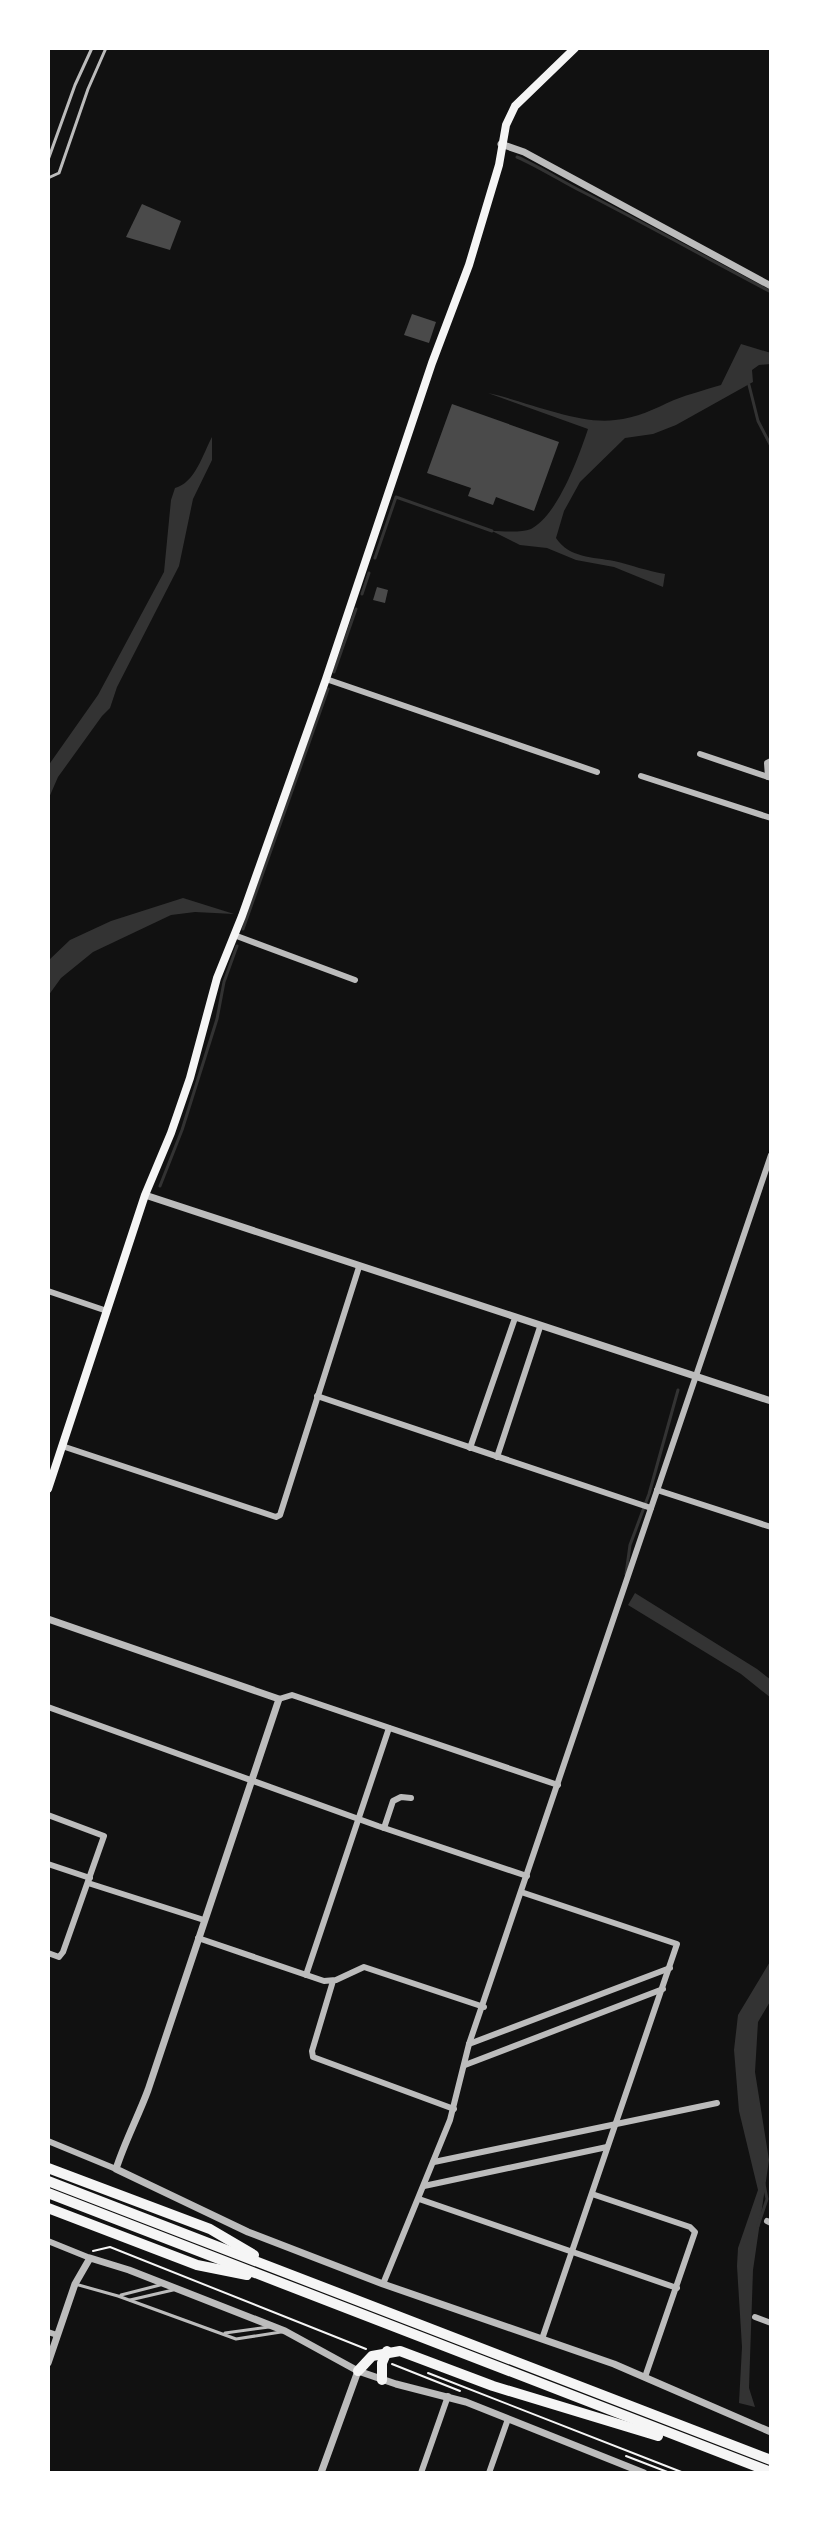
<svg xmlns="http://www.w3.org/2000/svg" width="819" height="2521" viewBox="0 0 819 2521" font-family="'Noto Sans',sans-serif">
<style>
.water{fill:#333}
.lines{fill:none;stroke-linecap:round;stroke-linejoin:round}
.stream{stroke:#333;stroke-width:3}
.building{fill:#4a4a4a}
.path{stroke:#f5f5f5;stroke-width:2}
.service{stroke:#bcbcbc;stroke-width:3}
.minor{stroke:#bcbcbc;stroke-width:6}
.tertiary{stroke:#bcbcbc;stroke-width:7}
.secondary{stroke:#f5f5f5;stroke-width:8}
.trunk{stroke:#f5f5f5;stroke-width:10}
</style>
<rect width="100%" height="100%" fill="#111"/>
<g class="water">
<path d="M 741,344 L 771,353 L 771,364 L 759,365 L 752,370 L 753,382 L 676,425 L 653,434 L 625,438 L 580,482 L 564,511 L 556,538 C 569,558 593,557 614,561 C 631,565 647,571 665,574 L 663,587 L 614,567 L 576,560 L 547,548 L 520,545 L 492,531 C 503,531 521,533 531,529 C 558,515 579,456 588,429 L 488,393 C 525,401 579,425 615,420 C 637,418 654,409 674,400 C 689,394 705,390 721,385 Z"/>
<path d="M 212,437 L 212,460 L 193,499 L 179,566 L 117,687 L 110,708 L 102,716 L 58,777 L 48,800 L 48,766 L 98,695 L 164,572 L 171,500 L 175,488 C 195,483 203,454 212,437 Z"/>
<polygon points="183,898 234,914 195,912 171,915 93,952 61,978 48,996 48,961 70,940 111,921"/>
<polygon points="635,1593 757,1669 771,1680 771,1698 741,1674 628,1605"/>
<polygon points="771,1960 771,2000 758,2022 755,2072 769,2160 753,2270 749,2388 755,2407 739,2403 742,2347 737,2266 738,2248 758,2190 739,2111 734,2050 738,2015"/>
</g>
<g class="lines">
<g class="stream">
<path d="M 517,157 C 540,167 561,181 583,192 C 646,224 708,259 771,292"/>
<polyline points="749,385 758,421 771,446"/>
<polyline points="375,558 396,497 492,531"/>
<polyline points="362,594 369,573"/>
<polyline points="334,672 356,609"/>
<polyline points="243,929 328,689"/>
<polyline points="160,1186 182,1130 217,1019 224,982 237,946"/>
<polyline points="626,1574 630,1545 649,1494 678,1390"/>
<polyline points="758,2226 767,2199 764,2184"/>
</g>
</g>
<g class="building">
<polygon points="142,204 181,221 170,250 126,237"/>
<polygon points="412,314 436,322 429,343 404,335"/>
<polygon points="452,404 559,442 534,511 496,497 493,505 468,496 471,488 427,473"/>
<polygon points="377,587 388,590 385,603 373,600"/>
</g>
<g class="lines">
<g class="path">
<polyline points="93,2251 110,2247 366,2349"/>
<polyline points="392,2364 460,2391"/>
<polyline points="428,2373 684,2473"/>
<polyline points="626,2456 670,2473"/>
</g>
<g class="service">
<polyline points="48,160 75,85 92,48"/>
<polyline points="48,178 59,173 88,89 106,48"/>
<polyline points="75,2284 118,2296 236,2339 281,2332"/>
<polyline points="121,2295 160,2285"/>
<polyline points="130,2300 173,2290"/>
<polyline points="225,2333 269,2327"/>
</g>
<g class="minor">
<polyline points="326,679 597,772"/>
<polyline points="700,754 771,778"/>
<polyline points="641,776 771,818"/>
<polyline points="768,777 767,763 771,761"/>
<polyline points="234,935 355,980"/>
<polyline points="48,1291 107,1311"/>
<polyline points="317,1396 651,1508"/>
<polyline points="62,1446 276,1517 280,1515 359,1267"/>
<polyline points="470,1448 515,1318"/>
<polyline points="497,1457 540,1327"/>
<polyline points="657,1490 771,1527"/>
<polyline points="279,1699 292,1695 558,1785"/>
<polyline points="48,1707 378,1826 527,1876"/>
<polyline points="48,1815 104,1836 63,1952 59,1957 48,1953"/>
<polyline points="384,1828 393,1801 401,1797 411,1798"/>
<polyline points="48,1864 90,1878"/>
<polyline points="88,1883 204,1920"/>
<polyline points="521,1892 677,1944 542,2339"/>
<polyline points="198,1938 324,1981 336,1980 364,1967 484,2007"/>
<polyline points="306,1975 389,1728"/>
<polyline points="333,1981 312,2051 313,2057 454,2109"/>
<polyline points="469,2044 670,1968"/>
<polyline points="465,2065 663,1989"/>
<polyline points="48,2141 116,2169"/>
<polyline points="434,2162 717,2103"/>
<polyline points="424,2186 607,2147"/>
<polyline points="592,2194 690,2227 695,2232 645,2377"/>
<polyline points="419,2199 677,2288"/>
<polyline points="767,2221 771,2223"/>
<polyline points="48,2241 90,2258"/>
<polyline points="383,2284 450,2120 469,2044 771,1155"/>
<polyline points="755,2317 771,2323"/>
<polyline points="48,2332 57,2335"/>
<polyline points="421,2473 448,2396"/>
<polyline points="489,2473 508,2419"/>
</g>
<g class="tertiary">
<polyline points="501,144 524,152 771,286"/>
<polyline points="145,1195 771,1401"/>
<path d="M 48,1619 L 279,1699 L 148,2090 C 138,2117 125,2141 116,2169 L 248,2232 L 383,2284 L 614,2364 L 771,2432"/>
<polyline points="48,2363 75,2284 90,2258 129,2270 285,2331 358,2371 396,2384 466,2402 644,2473"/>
<polyline points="321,2473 358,2371"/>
</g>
<polyline class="secondary" points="48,1489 145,1195 171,1133 190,1078 217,978 242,916 326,679 432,363 469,265 499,165 506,125 515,106 575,48"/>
<g class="trunk">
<polyline points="48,2168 210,2229 254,2255"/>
<polyline points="48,2181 771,2460"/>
<polyline points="48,2193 771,2472"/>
<polyline points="48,2208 197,2265 247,2275"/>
<polyline points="358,2371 372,2356 400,2351 493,2386 658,2436"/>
<polyline points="382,2380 382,2363 387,2351"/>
</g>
</g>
<rect width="819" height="2521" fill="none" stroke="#ffffff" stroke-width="100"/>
</svg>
